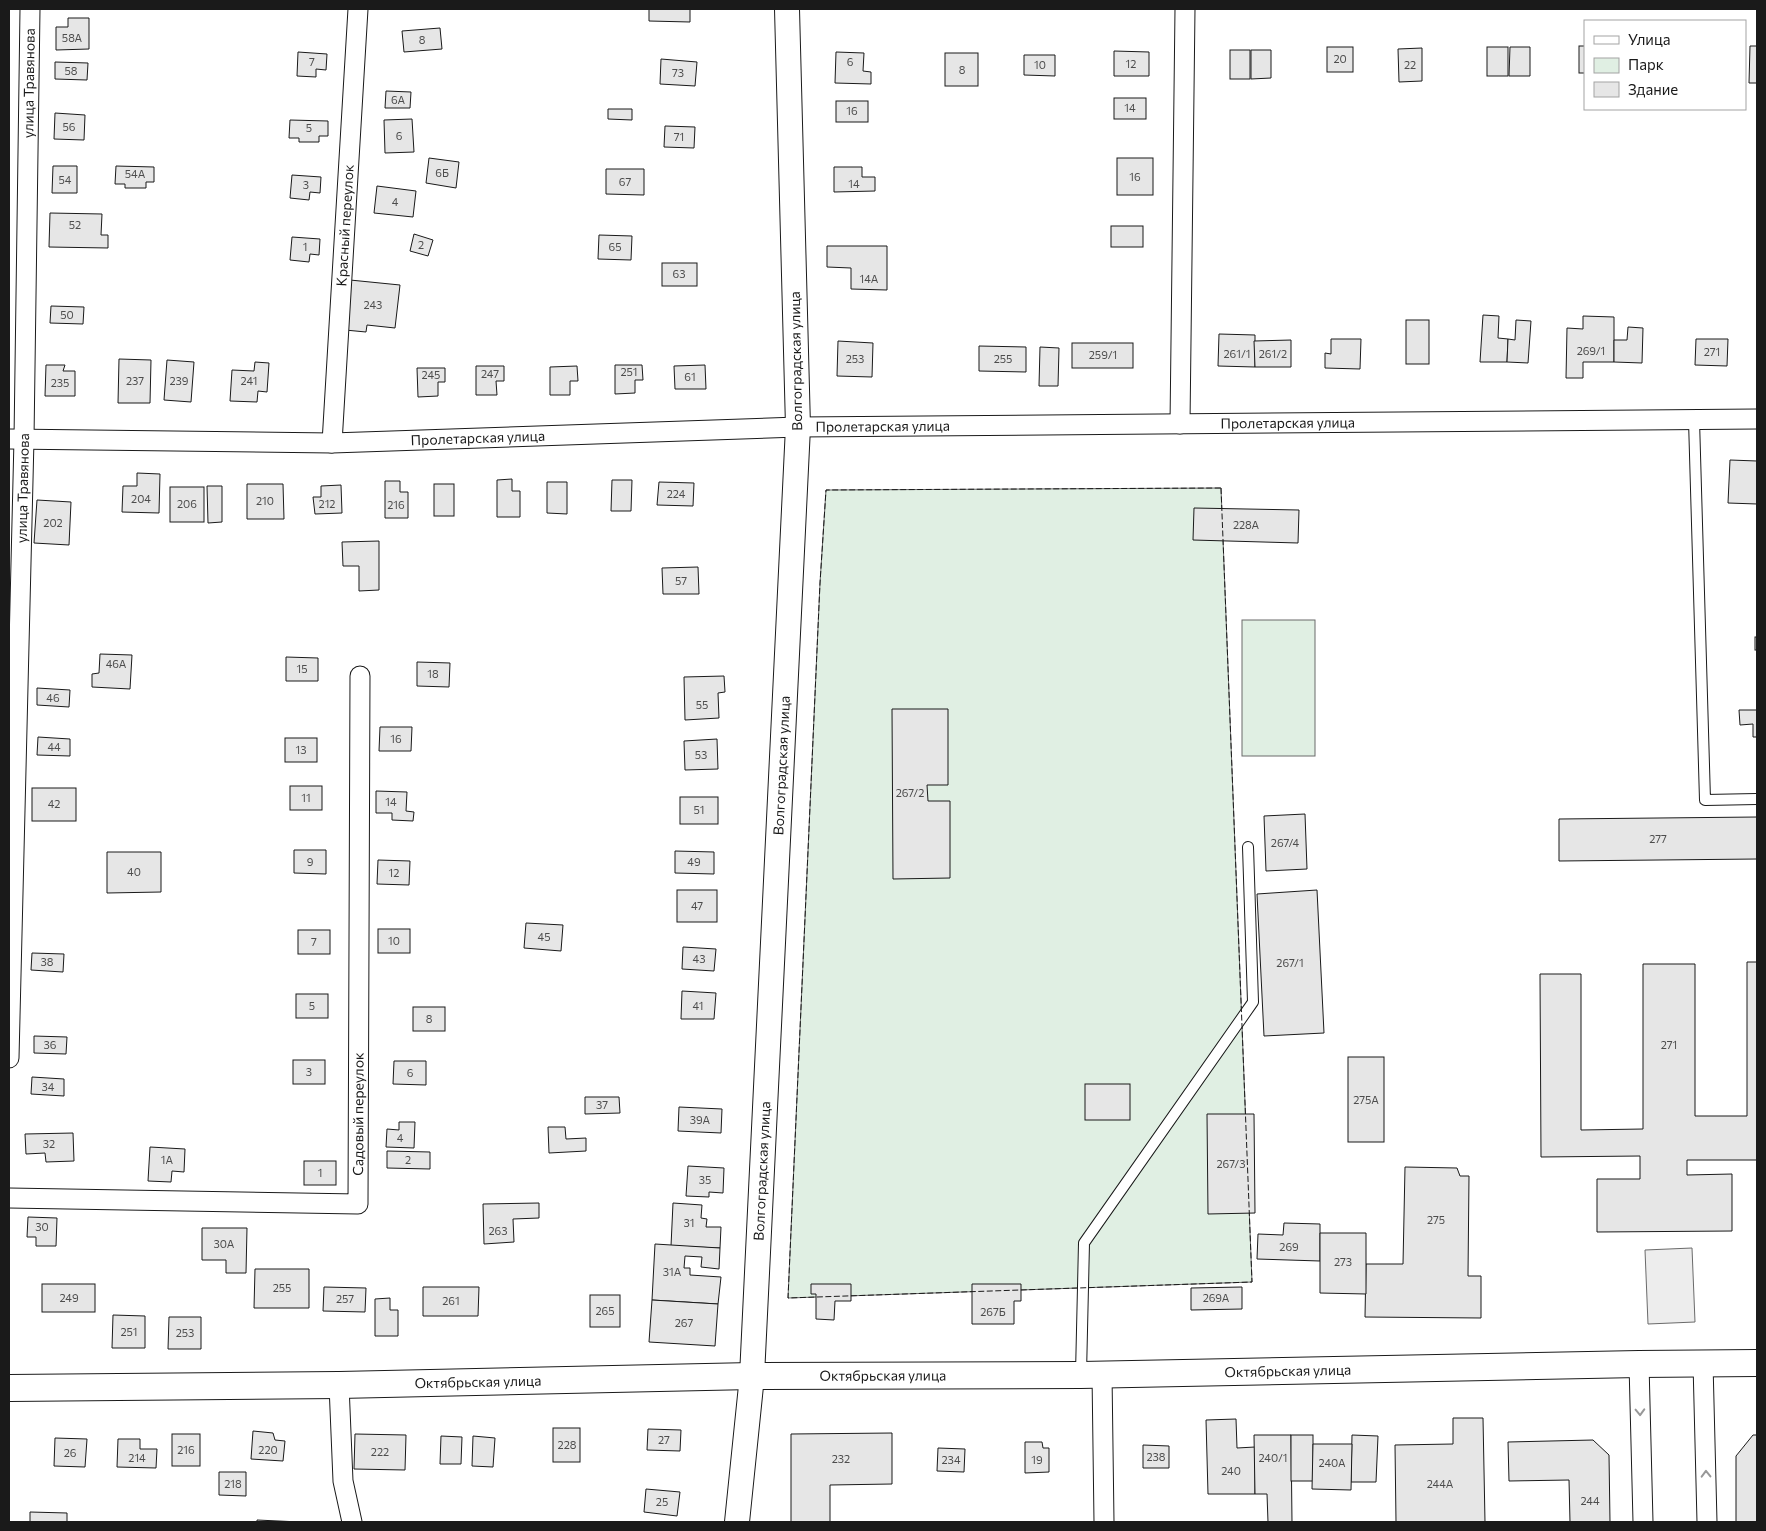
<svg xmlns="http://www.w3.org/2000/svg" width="1766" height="1531" viewBox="0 0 1766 1531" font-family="Commissioner,sans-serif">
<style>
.green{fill:#e0efe3;stroke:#6a6a6a}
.parking{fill:#ededed;stroke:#6a6a6a}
.building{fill:#e6e6e6;stroke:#1a1a1a}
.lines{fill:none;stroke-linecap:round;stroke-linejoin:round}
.service-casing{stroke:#1a1a1a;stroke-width:12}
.minor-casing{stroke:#1a1a1a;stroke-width:21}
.tertiary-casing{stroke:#1a1a1a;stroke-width:26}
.secondary-casing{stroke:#1a1a1a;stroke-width:28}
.service{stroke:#fff;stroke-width:10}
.minor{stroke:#fff;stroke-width:19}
.tertiary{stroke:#fff;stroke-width:24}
.secondary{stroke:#fff;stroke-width:26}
.fence{stroke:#1a1a1a;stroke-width:1;stroke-dasharray:6 2.5;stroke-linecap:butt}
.oneway{stroke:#989898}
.labels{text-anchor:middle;stroke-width:4;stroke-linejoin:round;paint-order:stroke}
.number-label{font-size:11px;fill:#4d4d4d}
.street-label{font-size:14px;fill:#1a1a1a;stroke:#fff}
</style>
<rect width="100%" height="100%" fill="#fff"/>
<g class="green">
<polygon points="1221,488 1252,1282 788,1298 820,583 826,490"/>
<rect x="1242" y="620" width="73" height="136"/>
</g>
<polygon class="parking" points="1692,1248 1695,1322 1648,1324 1645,1250"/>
<g class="building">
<polygon points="649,9 690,9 690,22 649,21"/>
<polygon points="68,18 89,18 89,49 56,50 56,27 68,27"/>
<polygon points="440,28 442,49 404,52 402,31"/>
<rect x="1579" y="46" width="6" height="27"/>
<polygon points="1750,46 1757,46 1757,83 1749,83"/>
<rect x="1327" y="47" width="26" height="25"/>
<rect x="1487" y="47" width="21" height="29"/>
<polygon points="1510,47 1530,47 1530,76 1509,76"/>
<polygon points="1422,48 1422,81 1399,82 1398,49"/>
<rect x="1230" y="50" width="20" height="29"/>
<polygon points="1251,50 1271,50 1271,78 1251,79"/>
<polygon points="1114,51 1149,52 1149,76 1114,76"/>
<polygon points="298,52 327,54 326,70 316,69 316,77 297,76"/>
<polygon points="836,52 864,53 863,71 871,72 871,84 835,83"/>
<rect x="945" y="53" width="33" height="33"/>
<polygon points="1024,55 1055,55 1055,76 1024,75"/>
<polygon points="661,59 697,62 695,86 660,84"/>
<polygon points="55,62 88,63 87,80 55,79"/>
<polygon points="386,91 411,92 410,108 385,108"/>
<rect x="1114" y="98" width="32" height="21"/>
<rect x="836" y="101" width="32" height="21"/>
<polygon points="608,109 632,109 632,120 608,119"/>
<polygon points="55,113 85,115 84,140 54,139"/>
<polygon points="412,119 414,152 385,153 384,120"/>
<polygon points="290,120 328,121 328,136 319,136 319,142 299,142 299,138 289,138"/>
<polygon points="665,126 695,127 694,148 664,147"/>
<polygon points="429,158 459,162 456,188 426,183"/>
<rect x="1117" y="158" width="36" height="37"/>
<polygon points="53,166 77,166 77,193 52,193"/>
<polygon points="116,166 154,167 154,182 146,182 146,188 125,188 125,184 115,184"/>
<polygon points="834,167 862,167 862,177 875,177 875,191 834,192"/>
<polygon points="606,169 644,169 644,195 606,194"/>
<polygon points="292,175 321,177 320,193 310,192 309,200 290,198"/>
<polygon points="377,186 416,191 413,217 374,213"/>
<polygon points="50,213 102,214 101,235 108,235 108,248 49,247"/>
<rect x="1111" y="226" width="32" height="21"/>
<polygon points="414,234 433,240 428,256 410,251"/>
<polygon points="599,235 632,236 631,260 598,259"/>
<polygon points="292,237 320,239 319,255 310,254 309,262 290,260"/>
<polygon points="827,246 887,246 887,290 851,289 851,268 827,267"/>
<rect x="662" y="263" width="35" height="23"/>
<polygon points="350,280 400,285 395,328 367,325 366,332 345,330"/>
<polygon points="51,306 84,307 83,324 50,323"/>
<polygon points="1483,315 1499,316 1498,338 1508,339 1507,362 1480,362"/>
<polygon points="1583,316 1614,317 1614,362 1583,362 1583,378 1566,378 1567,328 1583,329"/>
<rect x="1406" y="320" width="23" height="44"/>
<polygon points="1516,320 1531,321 1528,363 1507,362 1508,339 1515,340"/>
<polygon points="1628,327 1643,328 1642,363 1614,362 1614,340 1627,340"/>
<polygon points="1219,334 1255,335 1255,367 1218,366"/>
<polygon points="1331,339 1361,339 1360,369 1325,368 1325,353 1331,354"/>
<polygon points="1696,339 1728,339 1727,366 1695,365"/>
<polygon points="1291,340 1291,367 1255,367 1254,341"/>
<polygon points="838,341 873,343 872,377 837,376"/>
<rect x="1072" y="343" width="61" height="25"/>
<polygon points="979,346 1026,347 1026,372 979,371"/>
<polygon points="1040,347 1059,348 1058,386 1039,386"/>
<polygon points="119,359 151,360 150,403 118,403"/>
<polygon points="167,360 194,362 191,402 164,400"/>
<polygon points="255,362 269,363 267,392 258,391 257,402 230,401 232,370 254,371"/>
<polygon points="46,365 65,365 63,371 75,371 75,396 45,396"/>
<polygon points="615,365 642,365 643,380 635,380 635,393 615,394"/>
<polygon points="705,365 706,389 675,389 674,366"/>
<polygon points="476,366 504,366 504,381 496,381 497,395 476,395"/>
<polygon points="577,366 578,381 570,381 570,395 550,395 550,367"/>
<polygon points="417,368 445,368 445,382 438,382 438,396 418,397"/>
<polygon points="1730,460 1757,461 1757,504 1728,503"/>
<polygon points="137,473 160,474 159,513 122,512 123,486 137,486"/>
<polygon points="512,479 512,491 520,491 520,517 497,517 497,480"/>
<polygon points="612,480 632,480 631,511 611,511"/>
<polygon points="385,481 400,481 400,492 408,492 408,518 385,518"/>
<polygon points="547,482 567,482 567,514 547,513"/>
<polygon points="659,482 694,483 693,506 657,505"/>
<polygon points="247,484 283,484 284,519 247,519"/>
<rect x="434" y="484" width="20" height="32"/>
<polygon points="341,485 342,513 315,514 313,497 321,497 321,486"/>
<polygon points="207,486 222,486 222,522 208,523"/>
<rect x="170" y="487" width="34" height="35"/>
<polygon points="37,500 71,502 69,545 34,543"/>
<polygon points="1194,508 1299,510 1298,543 1193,540"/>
<polygon points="379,541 379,590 359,591 359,566 343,566 342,542"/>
<polygon points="698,567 699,594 663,594 662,568"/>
<rect x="1755" y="637" width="2" height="13"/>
<polygon points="100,654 132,655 130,689 92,687 92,674 99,673"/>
<polygon points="286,657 318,658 318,681 286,681"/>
<polygon points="417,662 450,663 449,687 417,686"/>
<polygon points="724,676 725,692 718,693 719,718 685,720 684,677"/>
<polygon points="37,688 70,690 69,707 37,705"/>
<polygon points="892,709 948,709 948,785 927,785 928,801 950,801 950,878 893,879"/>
<polygon points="1739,710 1757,710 1757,737 1753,737 1753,724 1740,725"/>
<polygon points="380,727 412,727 411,751 379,751"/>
<polygon points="38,737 70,739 70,756 37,755"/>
<rect x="285" y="738" width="32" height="24"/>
<polygon points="717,739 718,769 685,770 684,741"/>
<rect x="290" y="786" width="32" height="24"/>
<rect x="32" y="788" width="44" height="33"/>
<polygon points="376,791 407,792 406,811 414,812 413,821 392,820 392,813 376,813"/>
<rect x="680" y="797" width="38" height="27"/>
<polygon points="1305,814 1307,869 1266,871 1264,816"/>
<polygon points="1757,817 1757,859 1559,861 1559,819"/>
<polygon points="294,850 326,850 326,874 294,873"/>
<polygon points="675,851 714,852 714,874 675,873"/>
<polygon points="107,852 161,852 161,892 107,893"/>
<polygon points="378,860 410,861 409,885 377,884"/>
<rect x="677" y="890" width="40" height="32"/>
<polygon points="1317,890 1324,1033 1264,1036 1257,894"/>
<polygon points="526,923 563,925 561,951 524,948"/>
<rect x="378" y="929" width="32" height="24"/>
<rect x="298" y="930" width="32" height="24"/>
<polygon points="683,947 716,949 714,971 682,969"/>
<polygon points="32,953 64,954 63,972 31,970"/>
<polygon points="1747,962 1757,962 1757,1160 1687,1160 1687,1175 1732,1174 1732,1231 1597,1232 1597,1179 1640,1179 1640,1156 1541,1157 1540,974 1581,974 1581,1130 1643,1129 1643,964 1695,964 1695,1116 1747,1116"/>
<polygon points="682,991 716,993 714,1019 681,1019"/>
<rect x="296" y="994" width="32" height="24"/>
<rect x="413" y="1007" width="32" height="24"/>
<polygon points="34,1036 67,1037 66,1054 34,1053"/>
<rect x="1348" y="1057" width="36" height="85"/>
<rect x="293" y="1060" width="32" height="24"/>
<polygon points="394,1061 426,1061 426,1085 393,1084"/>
<polygon points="32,1077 64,1079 64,1096 31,1094"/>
<rect x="1085" y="1084" width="45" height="36"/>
<polygon points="585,1097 619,1097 620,1113 585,1114"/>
<polygon points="679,1107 722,1109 721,1133 678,1131"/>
<polygon points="1207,1114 1254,1114 1255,1213 1208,1214"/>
<polygon points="399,1122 415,1122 414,1148 386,1147 387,1129 399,1130"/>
<polygon points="548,1127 565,1127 566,1139 586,1138 586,1151 549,1153"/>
<polygon points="73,1133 74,1161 46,1162 45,1153 26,1154 25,1134"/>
<polygon points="150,1147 185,1149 184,1172 172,1171 171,1182 148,1181"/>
<polygon points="387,1151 430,1152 430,1169 387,1168"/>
<rect x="304" y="1161" width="32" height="24"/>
<polygon points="688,1166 724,1168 723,1193 709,1192 709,1197 686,1196"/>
<polygon points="1405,1167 1457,1168 1460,1176 1469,1176 1468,1276 1481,1276 1481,1318 1365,1317 1366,1264 1403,1264"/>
<polygon points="539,1203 539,1218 513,1219 514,1242 484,1244 483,1204"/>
<polygon points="673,1203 702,1205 701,1218 707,1219 706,1227 721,1227 720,1248 671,1246"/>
<polygon points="28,1217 57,1218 56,1246 36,1246 36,1237 27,1237"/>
<polygon points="1284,1223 1320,1224 1320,1261 1257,1259 1258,1234 1283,1235"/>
<polygon points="202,1228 247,1228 246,1273 226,1273 226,1260 202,1260"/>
<polygon points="1320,1233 1366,1233 1366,1294 1320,1293"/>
<polygon points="655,1244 720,1248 719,1269 701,1267 702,1257 685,1256 684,1268 690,1268 690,1275 721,1277 718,1304 652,1300"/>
<polygon points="255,1269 309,1269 309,1308 254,1308"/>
<rect x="42" y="1284" width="53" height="28"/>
<polygon points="811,1284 851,1284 851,1301 835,1301 834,1320 816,1319 816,1294 811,1294"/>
<polygon points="972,1284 1021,1284 1021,1301 1014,1301 1014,1324 972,1324"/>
<polygon points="324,1287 366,1288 365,1312 323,1311"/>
<polygon points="423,1287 479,1287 478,1316 423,1316"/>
<polygon points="1242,1287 1242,1309 1191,1310 1191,1288"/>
<rect x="590" y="1295" width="30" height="32"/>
<polygon points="390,1298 390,1310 398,1310 398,1336 375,1336 375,1299"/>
<polygon points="652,1300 718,1304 715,1346 649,1342"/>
<polygon points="113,1315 145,1316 145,1348 112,1348"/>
<polygon points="169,1317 201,1317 201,1349 168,1349"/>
<polygon points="1453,1418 1483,1418 1485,1522 1396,1522 1395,1445 1453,1444"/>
<polygon points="1236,1419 1237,1448 1255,1447 1255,1494 1208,1494 1206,1420"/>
<rect x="553" y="1428" width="27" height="34"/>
<polygon points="648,1429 681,1430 680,1451 647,1450"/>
<polygon points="253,1431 273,1433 275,1440 285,1441 283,1461 251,1459"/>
<polygon points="892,1433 892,1484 830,1485 830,1522 791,1522 791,1434"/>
<rect x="172" y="1434" width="28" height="32"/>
<polygon points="355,1434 406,1435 405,1470 354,1469"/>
<polygon points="1254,1435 1291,1435 1292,1522 1268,1522 1267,1494 1255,1494"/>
<rect x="1291" y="1435" width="22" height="46"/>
<polygon points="1352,1435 1378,1436 1376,1482 1351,1482"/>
<polygon points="1753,1435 1757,1435 1757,1522 1736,1522 1736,1456"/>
<polygon points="441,1436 462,1437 461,1464 440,1464"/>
<polygon points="473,1436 495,1438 493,1467 472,1466"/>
<polygon points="55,1438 87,1439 85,1467 54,1466"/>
<polygon points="118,1439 140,1439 140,1449 157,1449 156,1468 117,1467"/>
<polygon points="1593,1440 1609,1455 1610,1522 1570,1522 1569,1480 1509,1481 1508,1442"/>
<polygon points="1025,1442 1042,1442 1043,1448 1049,1448 1049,1472 1025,1473"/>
<polygon points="1313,1444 1352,1444 1351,1490 1312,1489"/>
<polygon points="1143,1445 1169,1446 1169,1468 1143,1468"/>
<polygon points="938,1448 965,1449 964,1472 937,1471"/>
<polygon points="219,1472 246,1472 246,1496 219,1495"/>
<polygon points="646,1489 680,1492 677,1516 644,1512"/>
<polygon points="30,1512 67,1513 67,1522 30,1522"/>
<polygon points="257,1520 300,1522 257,1522"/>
</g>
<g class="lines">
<g class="service-casing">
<g id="service">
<polyline points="1694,420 1705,800 1757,799"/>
<polyline points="1081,1374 1084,1243 1253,1002 1248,847"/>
</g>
</g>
<g class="minor-casing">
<g id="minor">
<polyline points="1180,424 1185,9"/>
<path id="s1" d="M 9,439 L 332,443 L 798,427 L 1757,419"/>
<path id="s2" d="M 332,443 L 358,9"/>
<path id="s3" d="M 9,1058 L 24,439 L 30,9"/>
<path id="s4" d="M 9,1198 L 358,1204 L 360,676"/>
<polyline points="1703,1363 1707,1522"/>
<polyline points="1639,1364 1643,1522"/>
<polyline points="1102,1374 1104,1522"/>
<polyline points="339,1385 343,1481 352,1522"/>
</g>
</g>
<g class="tertiary-casing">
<g id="tertiary">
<path id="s5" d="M 737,1522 L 752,1376 L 798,427 L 787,9"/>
</g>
</g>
<g class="secondary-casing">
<g id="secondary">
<path id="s6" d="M 9,1388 L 339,1385 L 752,1376 L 1081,1375 L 1639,1364 L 1757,1363"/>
</g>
</g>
<use href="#service" class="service"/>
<use href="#minor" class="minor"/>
<use href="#tertiary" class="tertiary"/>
<use href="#secondary" class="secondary"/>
<polygon class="fence" points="1221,488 1252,1282 788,1298 820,583 826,490"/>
</g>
<defs><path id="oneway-chevron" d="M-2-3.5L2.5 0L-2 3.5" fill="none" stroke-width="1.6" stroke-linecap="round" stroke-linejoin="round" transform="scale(1.25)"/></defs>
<g class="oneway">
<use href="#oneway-chevron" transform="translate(1640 1412) rotate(88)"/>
<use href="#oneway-chevron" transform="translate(1706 1474) rotate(-91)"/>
</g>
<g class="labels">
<g class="number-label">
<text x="72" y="42">58А</text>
<text x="422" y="44">8</text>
<text x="1340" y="63">20</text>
<text x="312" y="66">7</text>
<text x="850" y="66">6</text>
<text x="1131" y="68">12</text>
<text x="1040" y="69">10</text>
<text x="1410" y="69">22</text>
<text x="962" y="74">8</text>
<text x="71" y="75">58</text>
<text x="678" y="77">73</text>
<text x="398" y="104">6А</text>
<text x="1130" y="112">14</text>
<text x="852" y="115">16</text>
<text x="69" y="131">56</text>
<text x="309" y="132">5</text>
<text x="399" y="140">6</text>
<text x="679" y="141">71</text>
<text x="442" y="177">6Б</text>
<text x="135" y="178">54А</text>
<text x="1135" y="181">16</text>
<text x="65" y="184">54</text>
<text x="625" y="186">67</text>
<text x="854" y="188">14</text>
<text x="306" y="189">3</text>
<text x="395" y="206">4</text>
<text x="75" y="229">52</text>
<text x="421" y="249">2</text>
<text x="305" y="251">1</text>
<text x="615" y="251">65</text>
<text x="679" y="278">63</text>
<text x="869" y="283">14А</text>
<text x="373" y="309">243</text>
<text x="67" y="319">50</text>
<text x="1591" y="355">269/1</text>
<text x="1712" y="356">271</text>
<text x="1237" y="358">261/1</text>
<text x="1273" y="358">261/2</text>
<text x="1103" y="359">259/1</text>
<text x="855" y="363">253</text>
<text x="1003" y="363">255</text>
<text x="629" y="376">251</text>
<text x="490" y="378">247</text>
<text x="431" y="379">245</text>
<text x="690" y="381">61</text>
<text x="135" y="385">237</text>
<text x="179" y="385">239</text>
<text x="249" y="385">241</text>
<text x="60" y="387">235</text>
<text x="676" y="498">224</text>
<text x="141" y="503">204</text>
<text x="265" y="505">210</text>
<text x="187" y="508">206</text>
<text x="327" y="508">212</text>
<text x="396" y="509">216</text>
<text x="53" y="527">202</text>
<text x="1246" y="529">228А</text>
<text x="681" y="585">57</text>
<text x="116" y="668">46А</text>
<text x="302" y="673">15</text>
<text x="433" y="678">18</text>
<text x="53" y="702">46</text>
<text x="702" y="709">55</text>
<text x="396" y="743">16</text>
<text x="54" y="751">44</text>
<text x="301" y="754">13</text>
<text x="701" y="759">53</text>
<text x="910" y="797">267/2</text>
<text x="306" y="802">11</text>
<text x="391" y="806">14</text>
<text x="54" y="808">42</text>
<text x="699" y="814">51</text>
<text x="1658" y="843">277</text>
<text x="1285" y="847">267/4</text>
<text x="310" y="866">9</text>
<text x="694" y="866">49</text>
<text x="134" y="876">40</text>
<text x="394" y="877">12</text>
<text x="697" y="910">47</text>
<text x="544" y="941">45</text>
<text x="394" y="945">10</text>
<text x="314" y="946">7</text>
<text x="699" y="963">43</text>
<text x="47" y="966">38</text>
<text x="1290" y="967">267/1</text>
<text x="312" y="1010">5</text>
<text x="698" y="1010">41</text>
<text x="429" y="1023">8</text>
<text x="50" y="1049">36</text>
<text x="1669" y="1049">271</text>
<text x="309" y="1076">3</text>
<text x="410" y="1077">6</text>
<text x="48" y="1091">34</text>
<text x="1366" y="1104">275А</text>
<text x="602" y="1109">37</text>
<text x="700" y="1124">39А</text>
<text x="400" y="1142">4</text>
<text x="49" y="1148">32</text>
<text x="167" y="1164">1А</text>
<text x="408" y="1164">2</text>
<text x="1231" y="1168">267/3</text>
<text x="320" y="1177">1</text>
<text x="705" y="1184">35</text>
<text x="1436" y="1224">275</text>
<text x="689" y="1227">31</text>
<text x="42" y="1231">30</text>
<text x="498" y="1235">263</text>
<text x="224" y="1248">30А</text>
<text x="1289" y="1251">269</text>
<text x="1343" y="1266">273</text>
<text x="672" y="1276">31А</text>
<text x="282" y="1292">255</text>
<text x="69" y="1302">249</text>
<text x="1216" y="1302">269А</text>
<text x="345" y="1303">257</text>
<text x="451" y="1305">261</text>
<text x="605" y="1315">265</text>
<text x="993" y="1316">267Б</text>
<text x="684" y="1327">267</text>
<text x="129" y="1336">251</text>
<text x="185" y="1337">253</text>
<text x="664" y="1444">27</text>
<text x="567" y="1449">228</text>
<text x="186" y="1454">216</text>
<text x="268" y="1454">220</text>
<text x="380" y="1456">222</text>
<text x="70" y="1457">26</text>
<text x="1156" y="1461">238</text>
<text x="137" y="1462">214</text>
<text x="1273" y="1462">240/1</text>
<text x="841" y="1463">232</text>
<text x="951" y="1464">234</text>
<text x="1037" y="1464">19</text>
<text x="1332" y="1467">240А</text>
<text x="1231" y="1475">240</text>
<text x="233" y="1488">218</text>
<text x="1440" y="1488">244А</text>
<text x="1590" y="1505">244</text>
<text x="662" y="1506">25</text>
</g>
<g class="street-label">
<text dy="5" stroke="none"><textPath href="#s3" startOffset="975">улица Травянова</textPath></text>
<text dy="5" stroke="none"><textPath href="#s2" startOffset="218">Красный переулок</textPath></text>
<text transform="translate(796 361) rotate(-91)" y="5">Волгоградская улица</text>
<text dy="5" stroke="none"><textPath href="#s1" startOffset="1279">Пролетарская улица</textPath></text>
<text dy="5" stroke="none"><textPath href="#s1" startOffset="874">Пролетарская улица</textPath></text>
<text dy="5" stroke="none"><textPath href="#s1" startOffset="469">Пролетарская улица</textPath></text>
<text dy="5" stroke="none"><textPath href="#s3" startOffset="570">улица Травянова</textPath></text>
<text dy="5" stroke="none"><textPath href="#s5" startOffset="758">Волгоградская улица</textPath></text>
<text dy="5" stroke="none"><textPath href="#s4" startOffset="439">Садовый переулок</textPath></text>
<text dy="5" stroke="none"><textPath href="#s5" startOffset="352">Волгоградская улица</textPath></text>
<text dy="5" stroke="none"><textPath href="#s6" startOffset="1279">Октябрьская улица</textPath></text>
<text dy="5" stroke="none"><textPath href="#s6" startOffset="874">Октябрьская улица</textPath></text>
<text dy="5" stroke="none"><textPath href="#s6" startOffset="469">Октябрьская улица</textPath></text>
</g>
</g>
<rect width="1766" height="1531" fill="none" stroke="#1a1a1a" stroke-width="20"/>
<rect x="1584" y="20" width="162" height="90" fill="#ffffff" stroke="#a3a3a3"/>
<rect x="1594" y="36" width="25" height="8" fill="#ffffff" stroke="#a3a3a3"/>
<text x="1628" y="45" font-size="15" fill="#1a1a1a">Улица</text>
<rect x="1594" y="58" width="25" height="15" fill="#e0efe3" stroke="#a3a3a3"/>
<text x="1628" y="70" font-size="15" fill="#1a1a1a">Парк</text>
<rect x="1594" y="82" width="25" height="15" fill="#e6e6e6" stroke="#a3a3a3"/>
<text x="1628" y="95" font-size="15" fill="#1a1a1a">Здание</text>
</svg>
